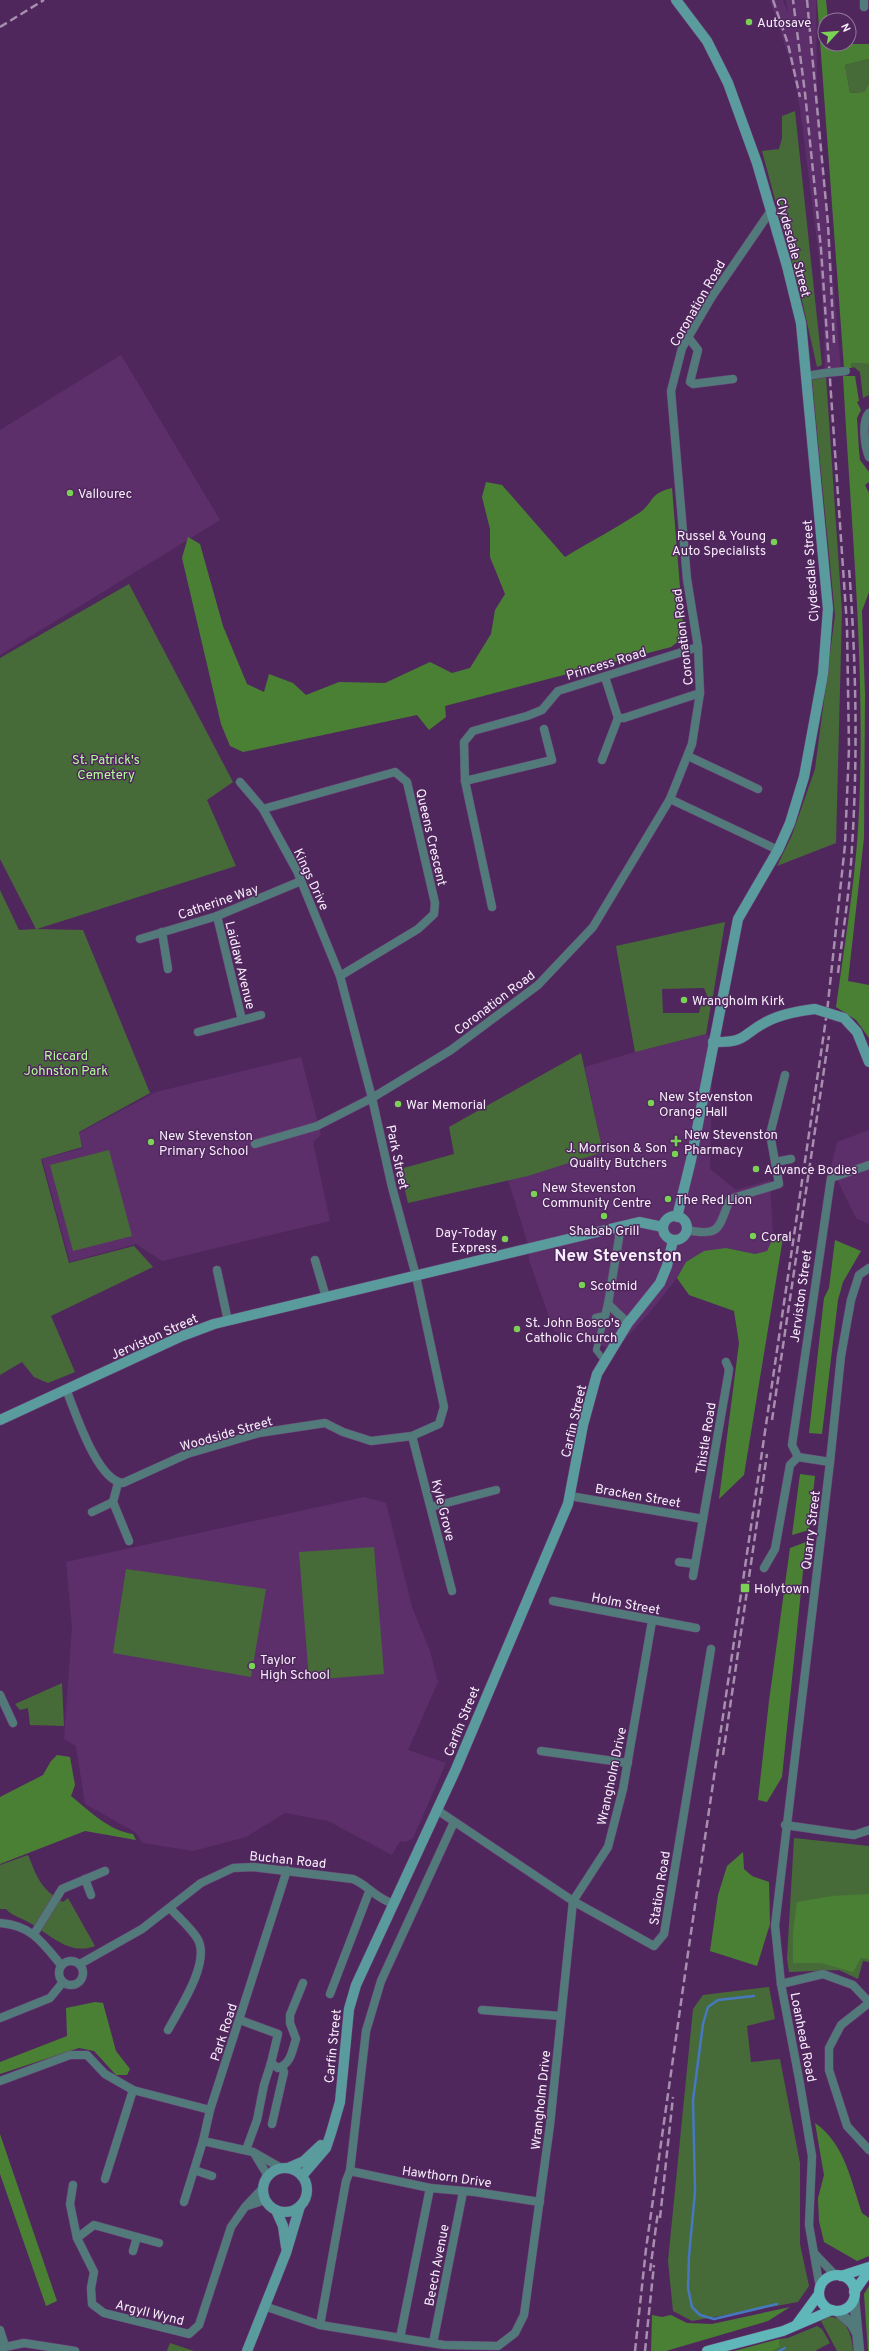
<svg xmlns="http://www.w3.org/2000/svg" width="869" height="2351" viewBox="0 0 869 2351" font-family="Overpass,sans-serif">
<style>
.built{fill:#5c2f6b}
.green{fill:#466b38}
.forest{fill:#4a8034}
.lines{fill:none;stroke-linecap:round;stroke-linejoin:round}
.stream{stroke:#4678bf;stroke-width:2.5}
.pedestrian-casing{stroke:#6b4776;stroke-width:7}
.minor-casing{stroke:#6b4776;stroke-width:9}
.tertiary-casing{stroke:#6b4776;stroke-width:11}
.secondary-casing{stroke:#6b4776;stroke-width:11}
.primary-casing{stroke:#6b4776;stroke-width:11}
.pedestrian{stroke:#527a7b;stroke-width:6}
.minor{stroke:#527a7b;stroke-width:8}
.tertiary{stroke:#527a7b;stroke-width:10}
.secondary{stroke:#5a9c9e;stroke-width:10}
.primary{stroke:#5fb7b9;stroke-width:10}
.rail{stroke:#a78eaf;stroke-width:2.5;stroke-dasharray:8 4;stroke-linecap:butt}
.minor-bridge-casing{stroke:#6b4776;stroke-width:9;stroke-linecap:butt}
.secondary-bridge-casing{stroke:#6b4776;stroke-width:11;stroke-linecap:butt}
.minor-bridge{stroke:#527a7b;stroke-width:8}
.secondary-bridge{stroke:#5a9c9e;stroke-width:10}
.poi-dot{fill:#7ad156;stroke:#50275d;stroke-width:1.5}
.labels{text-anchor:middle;stroke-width:3;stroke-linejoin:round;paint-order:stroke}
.poi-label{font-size:13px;fill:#f8eefb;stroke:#50275d;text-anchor:start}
.street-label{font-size:13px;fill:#f8eefb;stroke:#50275d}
.park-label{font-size:13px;fill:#b1fd96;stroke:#50275d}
.district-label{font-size:17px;font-weight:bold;fill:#f8eefb;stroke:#50275d}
</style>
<rect width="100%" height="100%" fill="#50275d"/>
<g class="built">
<polygon points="770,0 783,0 788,13 786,0 816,0 817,86 841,371 825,373 824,325 819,257 800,108 791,64"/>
<polygon points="121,355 220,520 0,655 0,430"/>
<polygon points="706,1034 713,1038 710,1169 736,1190 770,1180 773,1238 767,1251 755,1254 726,1248 686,1262 677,1278 650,1312 615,1350 554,1331 529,1260 528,1244 508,1180 603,1152 585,1067 635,1052"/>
<polygon points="301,1057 321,1135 313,1142 330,1221 162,1261 136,1244 70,1262 42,1159 83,1148 79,1133 156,1092"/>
<polygon points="869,1130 869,1224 856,1218 831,1167 837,1142"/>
<polygon points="364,1497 386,1503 412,1607 430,1651 438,1682 408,1750 446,1763 413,1838 406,1842 400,1841 392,1855 328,1821 285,1813 246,1837 193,1851 143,1843 135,1832 85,1804 76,1746 64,1739 72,1627 66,1562"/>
</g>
<g class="green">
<polygon points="869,59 869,83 864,92 850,93 845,65"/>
<polygon points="795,111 822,365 817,367 801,296 762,151 779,149 782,138 782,116"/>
<polygon points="851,363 869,364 869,395 863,398 860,372 854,367 851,368"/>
<polygon points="826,377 842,612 836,843 777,866 792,835 815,769 835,615 812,380"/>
<polygon points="129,584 233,782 207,800 236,866 37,929 83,930 150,1093 79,1132 82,1147 41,1159 69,1263 134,1246 153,1267 51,1316 75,1372 48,1383 34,1377 22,1362 0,1375 0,890 19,930 36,929 0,859 0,658"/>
<polygon points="725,922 713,996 708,998 704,988 662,989 663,1013 699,1013 701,1005 711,1005 706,1034 635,1052 616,946"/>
<polygon points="581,1053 603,1152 528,1176 408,1203 400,1169 454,1154 449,1127"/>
<polygon points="109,1150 132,1236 73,1251 50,1165"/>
<polygon points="374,1547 384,1674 309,1680 299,1552"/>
<polygon points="126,1569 266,1589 251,1677 113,1653"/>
<polygon points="62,1683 64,1726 30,1725 28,1708 20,1710 15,1704"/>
<polygon points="794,1838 869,1846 869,1962 863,1961 858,1979 839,1970 789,1972 787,1959"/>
<path d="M 28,1855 C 38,1879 40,1888 63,1902 L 68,1898 L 95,1946 C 69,1956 51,1935 30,1923 C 22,1918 12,1916 6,1909 L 0,1909 L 0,1865 Z"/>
<polygon points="769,1987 775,2019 747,2026 751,2062 780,2059 800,2163 800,2244 809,2286 798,2302 692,2321 673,2311 668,2261 693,2009 703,1995"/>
<path d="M 829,2317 C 847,2316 852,2337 853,2351 L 837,2351 L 821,2321 Z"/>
<polygon points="817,2326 822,2329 830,2343 815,2351 773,2351 780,2347 779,2339 788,2338"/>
<polygon points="170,2343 194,2351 167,2351"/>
</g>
<g class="forest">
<polygon points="817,0 826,0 828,20 825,20 825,44 869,44 869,59 845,65 850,93 864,92 869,83 869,364 851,363 851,368 844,368"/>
<path d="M 843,376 L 855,376 L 859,401 L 857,402 L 861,410 L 857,418 L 859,451 L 860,460 L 869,472 L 869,482 L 865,485 L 869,493 L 869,592 L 862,611 L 865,695 L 864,838 L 848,981 L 869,985 L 869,1038 L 856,1020 L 836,1007 C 844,948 854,889 858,830 C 867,678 851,527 843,376 Z"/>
<path d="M 486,482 L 502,485 L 565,557 C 589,542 615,529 639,513 C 655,502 648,494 672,488 L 684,637 L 671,647 L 445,706 L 446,717 L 429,730 L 417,715 L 243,752 L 230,746 L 221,724 L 182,558 L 188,537 L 200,544 L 223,626 L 247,684 L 264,692 L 269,674 L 293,683 L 306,695 L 339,682 L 385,683 L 430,662 L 452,673 L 470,668 L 491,634 L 495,610 L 505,594 L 490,557 L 490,529 L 482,497 Z"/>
<polygon points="773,1238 783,1238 744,1475 719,1499 739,1343 734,1311 689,1295 677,1278 686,1262 704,1251 726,1248 755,1254 767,1251"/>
<polygon points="835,1240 861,1251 843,1282 838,1300 822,1434 809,1433 824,1298 829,1288"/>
<polygon points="800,1474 815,1476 809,1530 792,1535"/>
<polygon points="806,1542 782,1777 767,1802 758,1800 769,1701 790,1548"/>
<path d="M 57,1755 L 70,1757 L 75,1785 L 71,1796 C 89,1811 110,1831 133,1834 L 136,1840 L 85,1831 L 0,1864 L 0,1797 L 43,1775 L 51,1761 Z"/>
<polygon points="743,1852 744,1869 752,1876 769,1882 770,1924 757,1966 710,1951 718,1895 727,1866"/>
<polygon points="869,1894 869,1959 861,1958 853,1972 821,1963 793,1963 793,1932 797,1902 832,1896"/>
<polygon points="95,2002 103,2003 116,2051 130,2069 127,2075 116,2075 94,2051 79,2048 0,2074 0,2062 67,2036 66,2008"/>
<path d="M 815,2123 C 845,2144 851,2181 862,2213 L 869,2218 L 869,2256 L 857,2261 L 824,2242 L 819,2221 L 818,2198 L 824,2175 Z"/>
<polygon points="0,2134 57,2301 46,2306 0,2174"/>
<polygon points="869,2286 869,2351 868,2351 864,2294"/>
<polygon points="790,2307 768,2321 666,2351 651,2351 652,2315 662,2317 671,2315 687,2323 712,2324"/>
<polygon points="779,2339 780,2347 773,2351 734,2351"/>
</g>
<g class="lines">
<g class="stream">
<polyline points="754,1996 718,2000 708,2007 703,2024 693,2100 695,2192 689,2256 688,2288 692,2307 700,2315 714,2319 777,2304"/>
<polyline points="779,2351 785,2348"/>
</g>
<g class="pedestrian-casing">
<polyline id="pedestrian" points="604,1360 596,1350 605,1316"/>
</g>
<g class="minor-casing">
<g id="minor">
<polyline points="864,0 864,7"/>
<polyline points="688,337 698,350 690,382 693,384 733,379"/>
<polyline points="807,376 825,373"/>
<path d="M 869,413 C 861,422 865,447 869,457"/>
<polyline points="605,677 618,718 624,718 700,693"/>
<polyline points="688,756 758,789"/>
<polyline points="602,760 618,718"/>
<polyline points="465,781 552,760 544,729"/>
<polyline points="670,799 778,850"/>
<polyline points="263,809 395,772 407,782 435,903 434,914 418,929 340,976"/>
<polyline points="492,907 465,781 464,742 473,731 527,716 542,710 558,691 698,647"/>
<polyline points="217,916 242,1020"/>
<polyline points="162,932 168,969"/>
<polyline points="140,939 217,916 301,881"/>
<polyline points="198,1032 261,1015"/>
<polyline points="255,1144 317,1126 372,1098 451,1050 538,985 593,927 670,799 692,744 700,693 698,647 687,579 671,391 682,348 711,298 772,209"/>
<polyline points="775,1162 791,1159"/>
<polyline points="619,1227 619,1238 608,1304 628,1323"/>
<path d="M 687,1230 C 721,1237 718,1228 730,1199 L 779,1184 L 770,1134 L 785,1075"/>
<polyline points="315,1260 326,1297"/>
<polyline points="217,1270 228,1321"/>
<polyline points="596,1318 605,1316 608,1304"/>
<path d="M 66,1389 C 75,1411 97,1481 123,1483 L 187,1454 L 259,1433 L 325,1423 L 343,1432 L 371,1441 L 412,1436 L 439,1424 L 444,1407 L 416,1276 L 392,1187 L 372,1098 L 340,976 L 297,871 L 263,809 L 240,782"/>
<polyline points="412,1436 452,1591"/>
<polyline points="798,1457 830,1462"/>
<polyline points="118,1483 113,1502 129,1541"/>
<polyline points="570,1496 703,1519"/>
<polyline points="431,1507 496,1490"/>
<polyline points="92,1512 113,1502"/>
<polyline points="679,1562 695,1564"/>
<polyline points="764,1568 775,1549 790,1465 798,1457 792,1445 831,1178 869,1165"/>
<polyline points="693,1576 728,1376 729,1369 726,1362"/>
<polyline points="553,1601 696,1628"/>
<polyline points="0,1695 13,1723"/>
<polyline points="541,1751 628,1763"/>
<polyline points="437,1810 573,1901 654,1946 664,1934 711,1649"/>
<polyline points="785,1825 854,1835 869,1830"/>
<polyline points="85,1879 91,1895"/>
<path d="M 0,1923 C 31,1925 43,1943 61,1965"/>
<polyline points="34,1934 62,1889 105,1871"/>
<circle cx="71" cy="1973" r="12"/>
<path d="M 80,1964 L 142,1929 L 201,1883 L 233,1868 L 253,1867 L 353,1879 C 369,1886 375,1898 394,1904"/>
<polyline points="781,1984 823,1974 853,1985 869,2002"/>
<polyline points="330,1994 369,1892"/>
<polyline points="869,2003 841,2025 829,2048 829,2070 847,2126 869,2150"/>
<polyline points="482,2010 561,2016"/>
<polyline points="0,2018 50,1998 63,1982"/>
<path d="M 240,2020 L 278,2034 L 271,2063 L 278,2068 C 291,2064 292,2051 296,2039 L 290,2023 L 290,2015 L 303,1983"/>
<path d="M 168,2030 C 179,2009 212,1961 197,1938 C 190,1927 179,1918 170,1908"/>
<polyline points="0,2081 70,2055 87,2055 105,2074 133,2090 210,2110"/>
<polyline points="272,2124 284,2072 282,2067"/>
<polyline points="203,2141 253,2152 281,2168"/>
<polyline points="246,2150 257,2120 264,2085 271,2063"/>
<polyline points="254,2153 268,2176"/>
<polyline points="194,2170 212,2176"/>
<polyline points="350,2171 430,2188 475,2192 540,2202"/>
<polyline points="105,2179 133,2090"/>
<polyline points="73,2185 70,2204 77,2238 94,2272 91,2288 92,2304 104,2313 189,2334 199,2325 231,2227 245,2207 263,2188"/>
<polyline points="184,2202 203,2141 210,2110 287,1870"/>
<polyline points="247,2206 265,2200"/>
<polyline points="77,2238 94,2225 159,2243"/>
<polyline points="133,2251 137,2237"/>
<polyline points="814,2253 836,2276"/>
<polyline points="820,2288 809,2225 812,2156 800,2084 781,1984 775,1926 830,1462 841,1356 851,1300 859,1275 869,1268"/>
<polyline points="264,2306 320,2325 444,2345 498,2346 515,2333 524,2315 550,2125 573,1901 608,1847 623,1789 652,1621"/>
<polyline points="320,2325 346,2181 350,2171 366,2031 381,1981 454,1822"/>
<polyline points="0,2330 5,2346"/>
<polyline points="400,2338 430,2188"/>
<polyline points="433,2343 463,2192"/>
<polyline points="0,2348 24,2343 75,2351"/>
</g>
</g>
<g class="tertiary-casing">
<g id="tertiary">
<polyline points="854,2298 859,2351"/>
<polyline points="837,2311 852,2324 857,2333"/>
</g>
</g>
<g class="secondary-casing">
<g id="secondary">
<polyline points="676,0 707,41 728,83 757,163 787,266 801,323 828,609 823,674 804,777 790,823 778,850 738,919 691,1160 677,1217"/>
<polyline points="844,1018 857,1032 869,1062"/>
<path d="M 713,1042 C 747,1043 741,1035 766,1022 C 781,1014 798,1011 815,1009"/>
<circle cx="675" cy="1228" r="12"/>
<polyline points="0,1420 182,1336 214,1324 639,1222 663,1227"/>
<circle cx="285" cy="2190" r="22"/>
<polyline points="288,2168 304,2161 321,2145"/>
<polyline points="302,2176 326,2148 331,2133 340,2102 349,2009 356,1985 456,1769 568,1504 583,1425 597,1374 628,1323 660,1283 667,1266 673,1240"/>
<polyline points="276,2210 283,2226 286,2247"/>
<polyline points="247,2351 286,2253 300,2206"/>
</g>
</g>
<g class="primary-casing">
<g id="primary">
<circle cx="837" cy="2293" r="18"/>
<polyline points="841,2276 869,2267"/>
<polyline points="854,2292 869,2271"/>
<polyline points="797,2324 819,2294"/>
<polyline points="707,2351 783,2331 832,2310"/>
</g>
</g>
<use href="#pedestrian" class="pedestrian"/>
<use href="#minor" class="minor"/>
<use href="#tertiary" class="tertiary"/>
<use href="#secondary" class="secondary"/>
<use href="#primary" class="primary"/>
<g class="rail">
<polyline points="773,0 788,44 800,97"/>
<polyline points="807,0 828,224 834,343"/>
<polyline points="0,27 44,0"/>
<path d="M 838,973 C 843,931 850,889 852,847 C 858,754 856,661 849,568"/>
<polyline points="772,1420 829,1036"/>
<polyline points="723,1755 767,1454"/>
<polyline points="660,2218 673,2097"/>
<polyline points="650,2271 658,2212"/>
<polyline points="635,2351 646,2249 689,1946 827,1012 845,845 849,748 847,626 821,249 805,93 793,0"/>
<polyline points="645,2351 654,2265"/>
</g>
<g class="minor-bridge-casing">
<polyline id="minor-bridge" points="825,373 846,371"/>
</g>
<g class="secondary-bridge-casing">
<polyline id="secondary-bridge" points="815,1009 844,1018"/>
</g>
<use href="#minor-bridge" class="minor-bridge"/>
<use href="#secondary-bridge" class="secondary-bridge"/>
</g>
<g class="poi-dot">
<circle cx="749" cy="22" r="4"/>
<circle cx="70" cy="493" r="4"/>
<circle cx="774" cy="542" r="4"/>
<circle cx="684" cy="1000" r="4"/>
<circle cx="651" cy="1103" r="4"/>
<circle cx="398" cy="1104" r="4"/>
<path d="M674 1135h4v4h4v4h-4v4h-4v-4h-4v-4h4z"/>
<circle cx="151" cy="1142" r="4"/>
<circle cx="675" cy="1154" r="4"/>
<circle cx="756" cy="1169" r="4"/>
<circle cx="534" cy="1194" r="4"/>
<circle cx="668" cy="1199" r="4"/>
<circle cx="604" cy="1216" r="4"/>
<circle cx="753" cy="1236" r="4"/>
<circle cx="505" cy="1239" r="4"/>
<circle cx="582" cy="1285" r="4"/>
<circle cx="517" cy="1329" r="4"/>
<rect x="740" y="1583" width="10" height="10" rx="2"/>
<circle cx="252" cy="1666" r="4"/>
</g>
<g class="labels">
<g class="poi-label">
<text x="757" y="27">Autosave</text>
<text x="78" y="498">Vallourec</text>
<text x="766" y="540" text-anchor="end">Russel &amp; Young<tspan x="766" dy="15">Auto Specialists</tspan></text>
<text x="692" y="1005">Wrangholm Kirk</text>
<text x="659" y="1101">New Stevenston<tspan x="659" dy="15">Orange Hall</tspan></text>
<text x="406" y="1109">War Memorial</text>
<text x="684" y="1139">New Stevenston<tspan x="684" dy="15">Pharmacy</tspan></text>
<text x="159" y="1140">New Stevenston<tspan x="159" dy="15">Primary School</tspan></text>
<text x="667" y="1152" text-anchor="end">J. Morrison &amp; Son<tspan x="667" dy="15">Quality Butchers</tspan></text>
<text x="764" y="1174">Advance Bodies</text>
<text x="542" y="1192">New Stevenston<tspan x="542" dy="15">Community Centre</tspan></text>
<text x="676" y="1204">The Red Lion</text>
<text x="604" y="1235" text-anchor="middle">Shabab Grill</text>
<text x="497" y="1237" text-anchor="end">Day-Today<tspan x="497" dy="15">Express</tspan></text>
<text x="761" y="1241">Coral</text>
<text x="590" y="1290">Scotmid</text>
<text x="525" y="1327">St. John Bosco's<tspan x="525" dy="15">Catholic Church</tspan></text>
<text x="754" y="1593">Holytown</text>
<text x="260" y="1664">Taylor<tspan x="260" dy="15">High School</tspan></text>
</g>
<g class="street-label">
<text transform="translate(794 247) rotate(75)" y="5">Clydesdale Street</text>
<text transform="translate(697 303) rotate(-60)" y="5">Coronation Road</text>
<text transform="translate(810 571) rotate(-94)" y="5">Clydesdale Street</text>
<text transform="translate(682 637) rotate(-97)" y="5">Coronation Road</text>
<text transform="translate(606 663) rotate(-17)" y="5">Princess Road</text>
<text transform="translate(432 837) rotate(77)" y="5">Queens Crescent</text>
<text transform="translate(312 879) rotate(65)" y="5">Kings Drive</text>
<text transform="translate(218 901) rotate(-19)" y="5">Catherine Way</text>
<text transform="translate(241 965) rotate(76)" y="5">Laidlaw Avenue</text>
<text transform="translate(494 1002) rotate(-37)" y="5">Coronation Road</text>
<text transform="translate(398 1157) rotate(78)" y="5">Park Street</text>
<text transform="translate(800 1296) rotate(-82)" y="5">Jerviston Street</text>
<text transform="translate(154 1336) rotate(-24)" y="5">Jerviston Street</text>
<text transform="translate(573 1421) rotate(-77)" y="5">Carfin Street</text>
<text transform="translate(226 1433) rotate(-16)" y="5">Woodside Street</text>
<text transform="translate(705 1438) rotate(-81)" y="5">Thistle Road</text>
<text transform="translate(638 1495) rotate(10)" y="5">Bracken Street</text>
<text transform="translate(444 1510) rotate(76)" y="5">Kyle Grove</text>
<text transform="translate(810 1530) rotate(-83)" y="5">Quarry Street</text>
<text transform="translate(626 1603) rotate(11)" y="5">Holm Street</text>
<text transform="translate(461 1721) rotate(-68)" y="5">Carfin Street</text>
<text transform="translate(611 1776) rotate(-78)" y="5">Wrangholm Drive</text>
<text transform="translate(288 1859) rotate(6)" y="5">Buchan Road</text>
<text transform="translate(659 1888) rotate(-81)" y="5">Station Road</text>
<text transform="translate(223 2032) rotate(-72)" y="5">Park Road</text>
<text transform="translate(804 2037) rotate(79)" y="5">Loanhead Road</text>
<text transform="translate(332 2046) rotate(-84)" y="5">Carfin Street</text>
<text transform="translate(540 2100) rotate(-84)" y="5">Wrangholm Drive</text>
<text transform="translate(447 2176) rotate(8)" y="5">Hawthorn Drive</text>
<text transform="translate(436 2265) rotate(-79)" y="5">Beech Avenue</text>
<text transform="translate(150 2312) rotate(14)" y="5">Argyll Wynd</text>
</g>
<g class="park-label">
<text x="106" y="764">St. Patrick's<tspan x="106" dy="15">Cemetery</tspan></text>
<text x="66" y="1060">Riccard<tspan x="66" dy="15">Johnston Park</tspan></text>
</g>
<g class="district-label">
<text x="618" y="1261">New Stevenston</text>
</g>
</g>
<g transform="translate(837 32) rotate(64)"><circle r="19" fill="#50275d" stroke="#93779c"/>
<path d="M0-3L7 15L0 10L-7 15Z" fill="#7ad156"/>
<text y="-6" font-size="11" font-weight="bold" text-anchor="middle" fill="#f8eefb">N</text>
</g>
</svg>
